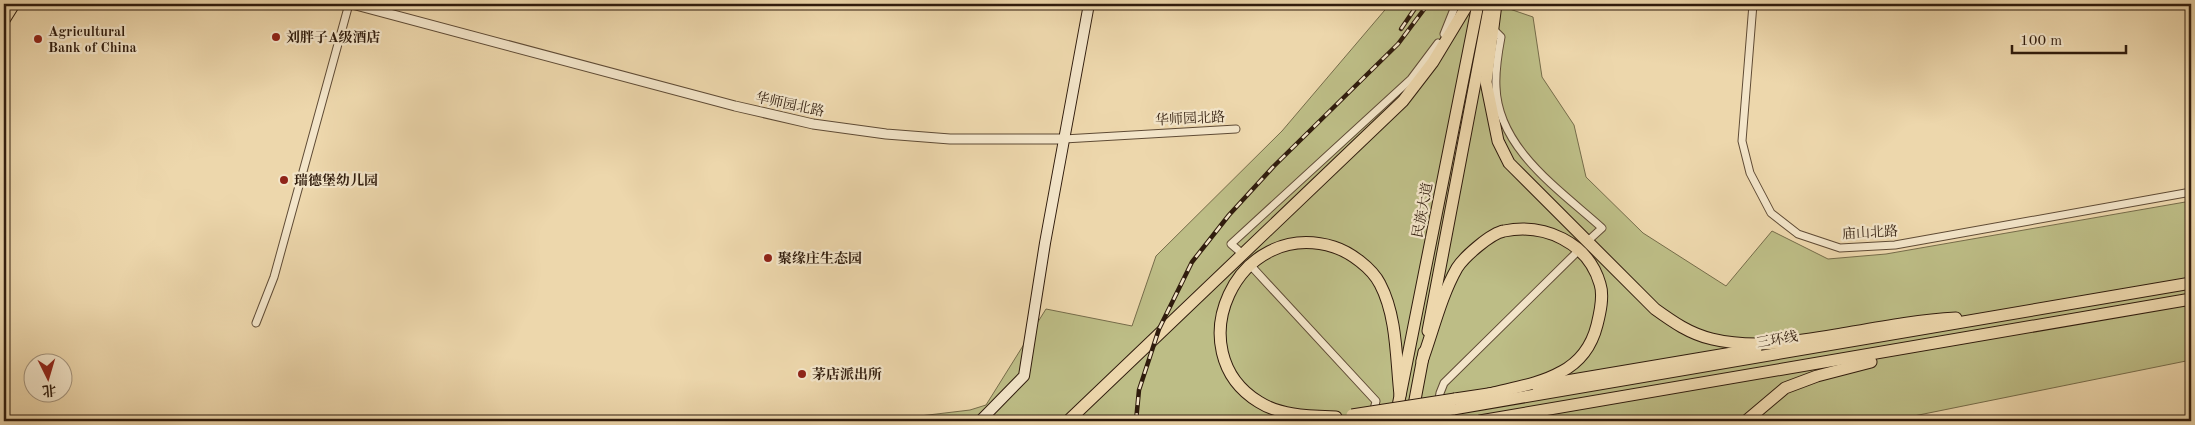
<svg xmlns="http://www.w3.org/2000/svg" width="2195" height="425" viewBox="0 0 2195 425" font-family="'Old Standard TT','Noto Serif SC',serif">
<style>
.green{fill:#bdbd86;stroke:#766c4a}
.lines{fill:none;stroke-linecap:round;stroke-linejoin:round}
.minor-casing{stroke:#5f4b35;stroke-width:9}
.tertiary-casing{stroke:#5f4b35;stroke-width:11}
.secondary-casing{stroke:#301c0d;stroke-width:12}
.primary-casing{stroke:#301c0d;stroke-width:13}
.trunk-casing{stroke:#301c0d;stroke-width:13}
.minor{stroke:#f3e5c9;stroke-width:7}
.tertiary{stroke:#f3e5c9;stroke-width:9}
.secondary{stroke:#f3e5c9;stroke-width:10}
.primary{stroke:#edd7ac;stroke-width:11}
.trunk{stroke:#edd7ac;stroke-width:11}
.rail-casing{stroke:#301c0d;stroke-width:4.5}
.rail{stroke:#f3e5c9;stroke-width:2.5;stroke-dasharray:8;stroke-linecap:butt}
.trunk-bridge-casing{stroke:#301c0d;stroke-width:13;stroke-linecap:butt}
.trunk-bridge{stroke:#edd7ac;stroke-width:11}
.poi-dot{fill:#8f2418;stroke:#f3e5c9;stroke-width:2}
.labels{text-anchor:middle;stroke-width:4.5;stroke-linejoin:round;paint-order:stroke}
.poi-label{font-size:14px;font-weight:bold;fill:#301c0d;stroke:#f3e5c9;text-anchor:start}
.street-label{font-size:14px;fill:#301c0d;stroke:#f3e5c9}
</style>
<rect width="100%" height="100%" fill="#edd7ac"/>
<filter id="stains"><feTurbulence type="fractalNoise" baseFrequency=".004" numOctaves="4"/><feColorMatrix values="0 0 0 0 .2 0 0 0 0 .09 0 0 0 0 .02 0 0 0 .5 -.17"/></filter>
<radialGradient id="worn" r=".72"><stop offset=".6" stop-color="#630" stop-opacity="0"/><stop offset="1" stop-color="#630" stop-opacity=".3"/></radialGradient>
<polygon class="green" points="1390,4 1495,4 1533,17 1542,77 1574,125 1586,177 1643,233 1726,286 1772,231 1828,259 1886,254 2191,201 2191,360 1889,421 878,421 970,410 986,405 1046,309 1132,326 1156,256 1282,131"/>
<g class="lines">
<g class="minor-casing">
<g id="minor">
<polyline points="1753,4 1742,141 1750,173 1771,213 1798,234 1840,248 1895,245 2191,192"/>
<path d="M 1493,29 L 1501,37 C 1498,53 1495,70 1496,87 C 1498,149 1560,190 1602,228 L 1590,239"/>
<polyline points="1444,34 1456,4"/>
<polyline points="1064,139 1236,129"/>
<polyline points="1238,250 1231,244 1411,79 1438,43"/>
<polyline points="1253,268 1376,401 1373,414"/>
<polyline points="256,323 274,277 349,4"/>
<polyline points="1435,421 1440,393 1444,383 1575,254"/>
</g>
</g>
<g class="tertiary-casing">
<polyline id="tertiary" points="352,4 735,106 813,124 886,134 950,139 1064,139"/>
</g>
<g class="secondary-casing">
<polyline id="secondary" points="980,421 1024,376 1045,243 1089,4"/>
</g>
<g class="primary-casing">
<g id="primary">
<polyline points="4,20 14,4"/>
<polyline points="1428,331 1490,4"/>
<polyline points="1396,416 1478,4"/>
<polyline points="1411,421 1424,352"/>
</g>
</g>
<g class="trunk-casing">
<g id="trunk">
<path d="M 1496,4 L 1486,82 L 1498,141 L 1509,163 L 1655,309 C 1673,322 1690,334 1712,339 C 1753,349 1795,342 1836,335 C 1876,328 1916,320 1956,318"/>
<path d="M 1422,361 C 1433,331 1441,296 1457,268 C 1464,257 1491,233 1504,231 C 1544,223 1588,242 1600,284 C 1604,296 1600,313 1597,325 C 1592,345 1580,362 1561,372 C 1540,384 1512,388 1489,394"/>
<polyline points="1537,386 1756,349"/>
<polyline points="1455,399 1495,393"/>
<polyline points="1453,409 2191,283"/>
<path d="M 1336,417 C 1310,416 1281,416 1259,402 C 1177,352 1236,217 1334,247 C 1350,252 1372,268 1380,284 C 1397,316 1396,359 1400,395"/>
<polyline points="1068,421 1403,101 1433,62 1468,4"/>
<polyline points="1480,421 2191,299"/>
<polyline points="1746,421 1785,388 1817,376 1871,362"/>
</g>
</g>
<use href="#minor" class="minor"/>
<use href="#tertiary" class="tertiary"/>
<use href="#secondary" class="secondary"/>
<use href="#primary" class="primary"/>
<use href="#trunk" class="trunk"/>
<g class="rail-casing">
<g id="rail">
<polyline points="1401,29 1418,4"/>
<polyline points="1136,421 1139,390 1159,329 1192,262 1229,215 1274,166 1398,44 1428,4"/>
</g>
</g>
<use href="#rail" class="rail"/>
<g class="trunk-bridge-casing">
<g id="trunk-bridge">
<polyline points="1352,415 1455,399"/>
<polyline points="1367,421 1453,409"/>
</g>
</g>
<use href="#trunk-bridge" class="trunk-bridge"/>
</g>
<g class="poi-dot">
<circle cx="276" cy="37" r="5"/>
<circle cx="38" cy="39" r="5"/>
<circle cx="284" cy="180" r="5"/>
<circle cx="768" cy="258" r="5"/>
<circle cx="802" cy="374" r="5"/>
</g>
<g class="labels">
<g class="poi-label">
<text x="48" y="36">Agricultural<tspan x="48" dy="16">Bank of China</tspan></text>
<text x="286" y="42">刘胖子A级酒店</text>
<text x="294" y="185">瑞德堡幼儿园</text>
<text x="778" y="263">聚缘庄生态园</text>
<text x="812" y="379">茅店派出所</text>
</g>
<g class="street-label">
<text transform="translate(790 104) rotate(12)" y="5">华师园北路</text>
<text transform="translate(1190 118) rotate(-3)" y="5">华师园北路</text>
<text transform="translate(1422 210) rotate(-79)" y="5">民族大道</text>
<text transform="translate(1870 232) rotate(-3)" y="5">庙山北路</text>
<text transform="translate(1777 339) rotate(-10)" y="5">三环线</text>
</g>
</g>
<rect width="2195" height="425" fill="none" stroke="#edd7ac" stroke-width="20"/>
<rect x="5" y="5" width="2185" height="415" fill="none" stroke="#301c0d" stroke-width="2.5"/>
<rect x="10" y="10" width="2175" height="405" fill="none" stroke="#301c0d"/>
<g transform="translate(48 378) rotate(175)"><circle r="24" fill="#f3e5c9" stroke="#a5957e"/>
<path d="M0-4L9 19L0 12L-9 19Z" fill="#8f2418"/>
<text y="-8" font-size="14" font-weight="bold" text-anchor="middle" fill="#301c0d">北</text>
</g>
<path d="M2012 45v8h114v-8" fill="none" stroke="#301c0d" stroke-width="2.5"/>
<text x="2020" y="45" font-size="15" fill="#301c0d" stroke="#f3e5c9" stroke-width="4" paint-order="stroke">100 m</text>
<rect width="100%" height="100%" filter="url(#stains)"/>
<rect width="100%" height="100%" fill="url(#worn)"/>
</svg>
